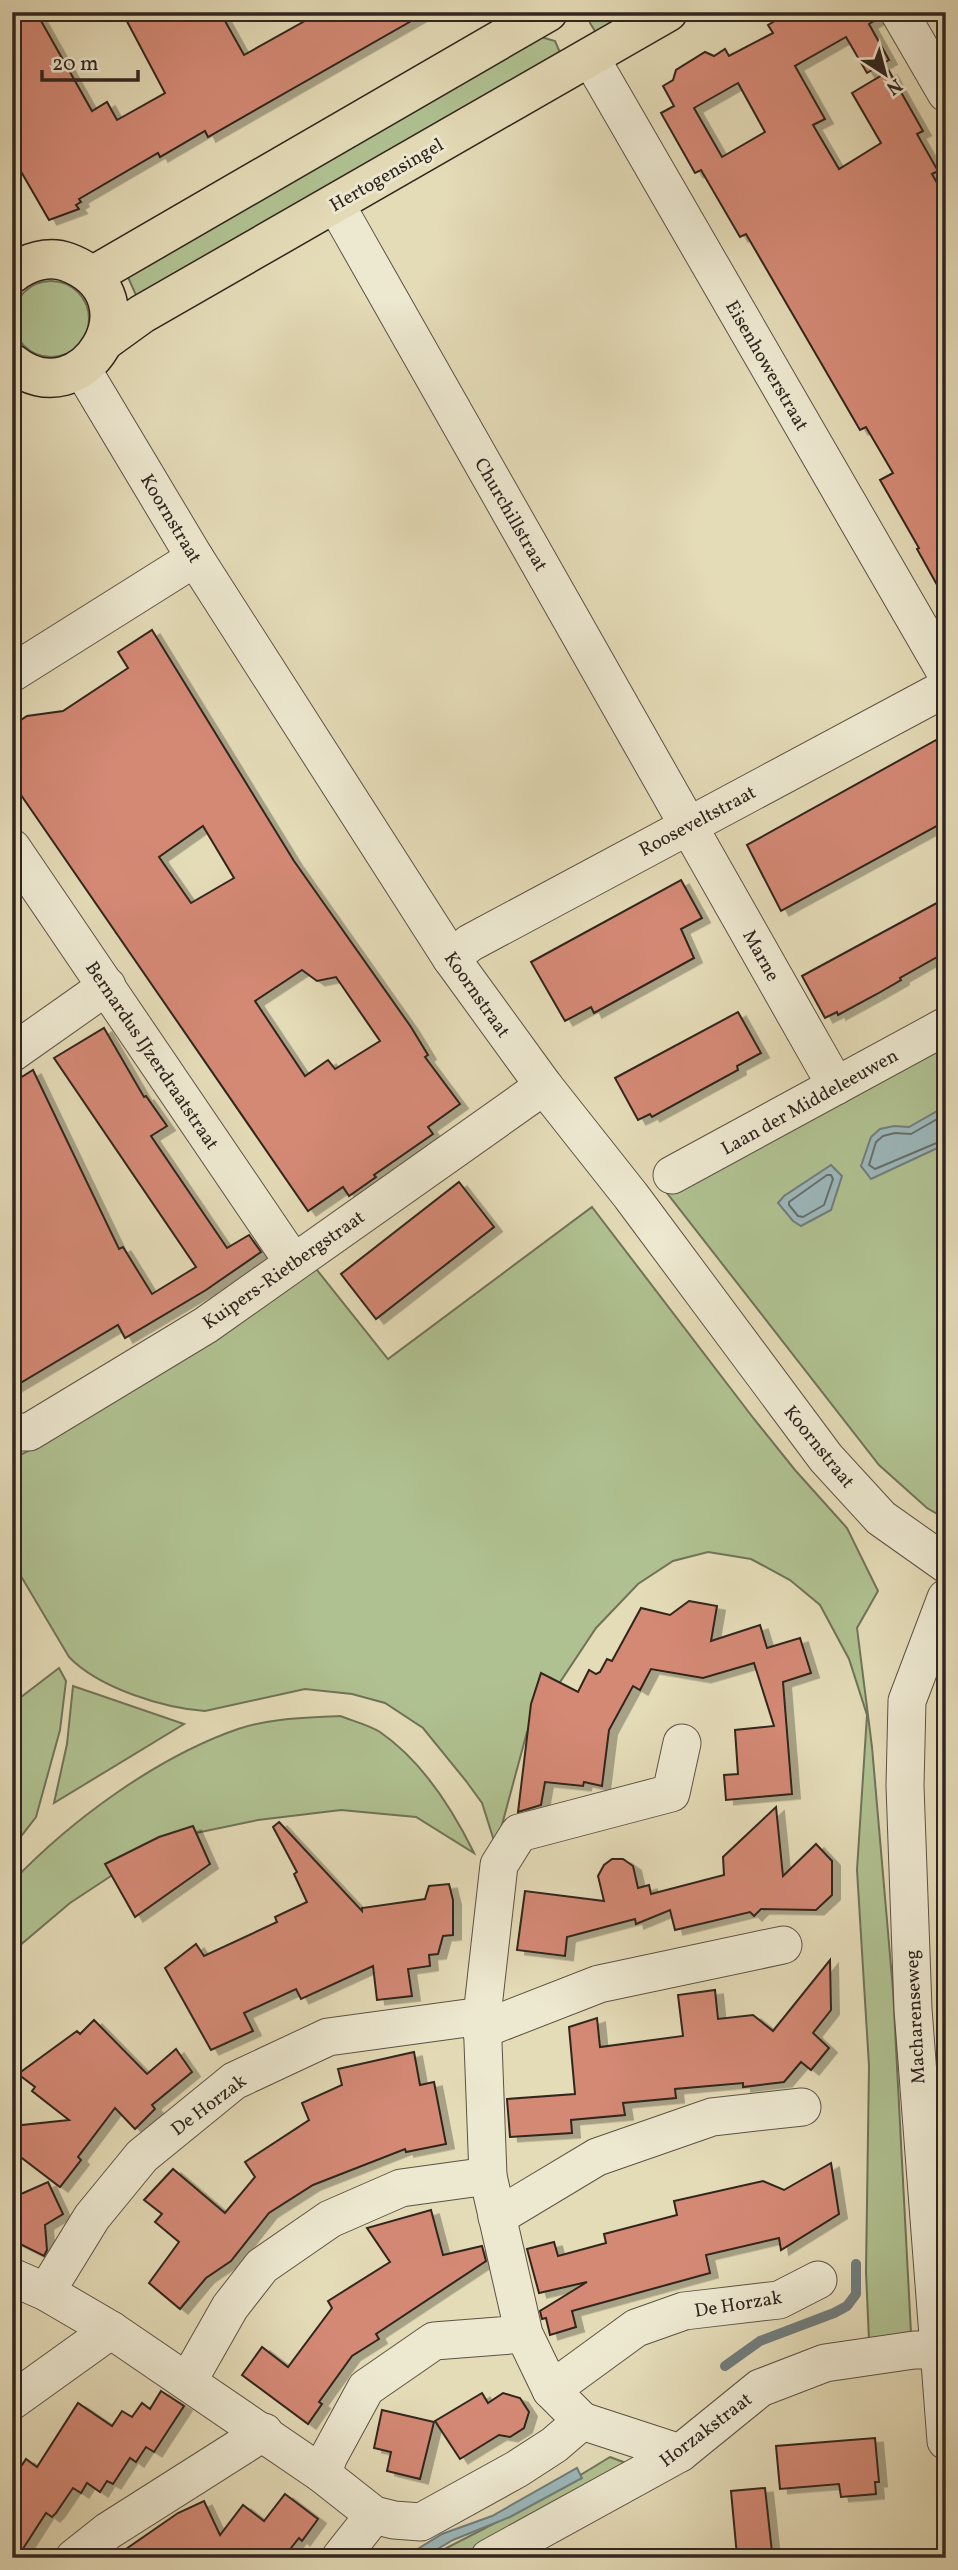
<svg xmlns="http://www.w3.org/2000/svg" width="958" height="2570" viewBox="0 0 958 2570" font-family="Vollkorn,serif">
<style>
.green{fill:#b0c191;stroke:#707358;stroke-width:2}
.water{fill:#9cb8bb;stroke:#717d7d;stroke-width:2}
.lines{fill:none;stroke-linecap:round;stroke-linejoin:round}
.shore{stroke:#666e6d;stroke-width:2}
.stream{stroke:#717d7d;stroke-width:10}
.building{fill:#d48974;stroke:#30251f;stroke-width:2;fill-rule:evenodd;filter:url(#shadow)}
.minor-casing{stroke:#5d5245;stroke-width:39}
.major-casing{stroke:#30251f;stroke-width:41}
.minor{stroke:#ede8d0;stroke-width:37}
.major{stroke:#e4dbb7;stroke-width:38}
.labels{text-anchor:middle;stroke-width:6;stroke-linejoin:round;paint-order:stroke}
.street-label{font-size:19px;fill:#30251f;stroke:#ede8d0}
</style>
<defs>
<filter id="shadow"><feDropShadow dx="8" dy="4.5" stdDeviation="0" flood-color="#0004"/></filter>
</defs>
<rect width="100%" height="100%" fill="#e4dbb7"/>
<filter id="stains"><feTurbulence type="fractalNoise" baseFrequency=".00286" numOctaves="4"/><feColorMatrix values="0 0 0 0 .2 0 0 0 0 .09 0 0 0 0 .02 0 0 0 .5 -.17"/></filter>
<radialGradient id="worn" r=".72"><stop offset=".6" stop-color="#630" stop-opacity="0"/><stop offset="1" stop-color="#630" stop-opacity=".3"/></radialGradient>
<g class="green">
<polygon points="589,12 641,12 598,36 590,23"/>
<polygon points="541,37 555,41 562,57 139,302 127,275"/>
<circle cx="51" cy="319" r="38"/>
<polygon points="946,1040 946,1519 927,1508 879,1465 667,1193"/>
<path d="M 592,1207 L 754,1419 L 795,1470 L 847,1528 L 878,1591 L 857,1628 L 872,1747 L 893,1990 L 911,2333 L 869,2340 L 866,2272 L 869,2066 L 857,1870 L 867,1715 L 849,1659 L 820,1605 L 790,1580 L 751,1559 L 708,1552 L 673,1561 L 638,1584 L 596,1628 L 527,1732 L 496,1847 L 482,1803 L 466,1781 L 423,1728 L 385,1703 L 352,1694 L 305,1689 L 205,1711 C 163,1708 99,1688 69,1657 L 12,1561 L 12,1459 L 40,1445 L 313,1265 L 388,1359 Z"/>
<polygon points="59,1668 66,1681 60,1730 36,1817 12,1848 12,1704"/>
<polygon points="73,1686 184,1724 54,1803 67,1744"/>
<path d="M 340,1716 C 353,1721 369,1725 380,1732 C 422,1761 452,1808 474,1853 L 416,1817 L 341,1810 L 258,1820 L 191,1834 L 117,1872 L 70,1903 L 12,1952 L 12,1882 C 71,1820 157,1757 238,1729 C 270,1718 306,1718 340,1716 Z"/>
<polygon points="610,2457 642,2469 496,2558 427,2558 536,2502"/>
</g>
<g class="water">
<polygon points="946,1106 946,1144 871,1179 861,1166 871,1137 880,1129 894,1126 909,1127"/>
<polygon points="831,1165 842,1176 831,1210 801,1226 793,1221 778,1203 784,1196"/>
<polygon points="577,2468 582,2478 510,2517 453,2540 422,2558 403,2558 442,2534 492,2516"/>
</g>
<g class="lines">
<g class="shore">
<polyline points="946,1114 911,1134 895,1133 883,1136 876,1142 869,1165 875,1169 946,1139"/>
<polygon points="827,1175 831,1175 833,1179 824,1205 803,1217 798,1216 789,1205 789,1202"/>
</g>
<polyline class="stream" points="725,2366 760,2341 834,2313 847,2306 856,2294 856,2264"/>
</g>
<g class="building">
<polygon points="12,12 36,12 92,111 107,102 117,120 165,93 122,12 220,12 244,55 321,12 427,12 208,137 205,131 160,157 158,153 79,199 81,202 76,205 79,209 49,220 12,156"/>
<path d="M 790,12 L 878,12 L 879,18 L 869,24 L 889,60 L 867,73 L 846,37 L 795,66 L 825,119 L 813,125 L 839,169 L 881,143 L 852,93 L 889,71 L 923,131 L 917,134 L 938,171 L 932,174 L 946,199 L 946,601 L 917,549 L 919,548 L 880,480 L 893,473 L 866,427 L 860,430 L 746,234 L 740,237 L 701,170 L 695,173 L 661,113 L 674,106 L 663,86 L 673,80 L 676,70 L 705,52 L 714,56 L 725,49 L 729,56 L 773,33 L 768,25 ZM 738,83 L 765,132 L 722,157 L 694,108 Z"/>
<path d="M 152,630 L 294,861 L 411,1027 L 428,1055 L 425,1057 L 460,1104 L 428,1127 L 433,1134 L 374,1175 L 376,1177 L 349,1196 L 343,1187 L 308,1211 L 12,782 L 12,726 L 27,716 L 63,711 L 128,668 L 118,652 ZM 203,826 L 234,878 L 191,903 L 159,857 ZM 302,970 L 317,981 L 336,977 L 380,1041 L 335,1069 L 328,1060 L 305,1076 L 255,1001 Z"/>
<polygon points="936,740 946,758 946,821 781,911 747,845"/>
<polygon points="681,880 702,918 681,929 694,958 594,1013 591,1007 565,1021 531,962"/>
<polygon points="946,898 946,952 900,978 901,980 877,994 838,1015 837,1012 825,1018 802,976"/>
<polygon points="738,1012 761,1053 737,1066 738,1070 652,1117 650,1114 638,1120 615,1078"/>
<polygon points="104,1028 144,1097 146,1096 167,1126 151,1136 227,1248 249,1235 261,1252 206,1290 125,1338 118,1325 12,1388 12,1083 33,1070 119,1249 123,1247 152,1294 196,1267 54,1058"/>
<polygon points="459,1182 494,1227 376,1319 341,1274"/>
<polygon points="689,1601 717,1606 711,1641 760,1625 767,1648 800,1638 811,1673 783,1682 792,1794 726,1800 724,1775 738,1774 735,1730 774,1726 754,1663 703,1678 651,1669 640,1690 633,1686 609,1730 602,1786 584,1782 583,1786 545,1782 541,1805 518,1812 531,1704 541,1673 578,1692 589,1670 596,1674 600,1672 607,1659 612,1661 641,1608 670,1615"/>
<polygon points="776,1807 783,1876 816,1844 832,1861 832,1895 816,1910 761,1909 754,1916 750,1912 675,1930 670,1910 636,1924 635,1919 567,1937 565,1956 517,1950 525,1891 604,1901 598,1876 604,1865 612,1859 623,1859 633,1866 638,1888 649,1885 651,1894 724,1875 723,1857"/>
<polygon points="279,1822 362,1911 362,1908 425,1899 429,1886 449,1884 453,1900 453,1935 443,1936 438,1954 429,1955 430,1966 408,1969 412,1996 377,2000 373,1966 301,1999 296,1989 244,2013 253,2031 211,2050 165,1968 196,1944 204,1956 277,1922 275,1917 307,1902 294,1874 297,1872 273,1827"/>
<polygon points="193,1826 210,1864 135,1917 105,1864 159,1837"/>
<polygon points="830,1960 831,2010 813,2033 829,2048 811,2070 801,2062 784,2082 743,2087 743,2083 675,2089 676,2098 623,2103 625,2115 571,2120 572,2133 510,2137 507,2099 575,2094 569,2027 597,2018 600,2047 683,2036 678,1995 715,1990 718,2019 753,2015 773,2031"/>
<polygon points="94,2020 147,2074 176,2049 192,2072 152,2105 155,2109 135,2129 115,2108 78,2157 81,2160 60,2187 14,2152 13,2126 69,2120 32,2091 35,2087 18,2074 77,2031 80,2034"/>
<polygon points="414,2052 420,2085 434,2082 446,2144 406,2152 405,2149 313,2185 269,2213 231,2261 206,2278 180,2309 149,2283 179,2242 155,2222 162,2214 144,2200 173,2169 225,2213 255,2177 245,2162 309,2120 302,2103 342,2085 338,2069"/>
<polygon points="831,2163 839,2214 781,2250 779,2238 706,2255 710,2273 572,2311 576,2327 550,2335 546,2318 542,2319 540,2311 587,2282 539,2293 527,2249 554,2242 558,2256 606,2243 604,2234 677,2215 674,2201 763,2181 784,2190"/>
<polygon points="48,2182 63,2214 45,2225 47,2250 44,2256 12,2240 12,2198"/>
<polygon points="431,2210 443,2255 482,2246 486,2261 376,2334 379,2339 352,2356 319,2402 322,2404 308,2424 242,2375 262,2347 288,2367 332,2308 328,2301 390,2262 367,2228"/>
<polygon points="161,2391 184,2406 154,2452 146,2447 136,2462 130,2458 113,2484 107,2481 100,2492 87,2483 81,2493 73,2488 56,2513 52,2517 46,2513 17,2558 12,2558 12,2480 26,2459 37,2467 78,2403 112,2426 122,2411 132,2417 142,2403 150,2409"/>
<polygon points="482,2393 488,2403 503,2393 520,2398 529,2412 524,2428 510,2437 499,2435 460,2459 435,2421"/>
<polygon points="382,2410 434,2422 420,2479 387,2471 391,2452 374,2448"/>
<polygon points="875,2438 879,2482 875,2482 876,2494 841,2497 839,2484 780,2489 776,2446"/>
<polygon points="765,2488 772,2552 737,2556 731,2491"/>
<polygon points="285,2494 318,2519 302,2541 299,2538 283,2558 113,2558 178,2513 204,2501 220,2535 243,2505 264,2521"/>
</g>
<g class="lines">
<g class="minor-casing">
<g id="minor">
<polyline points="899,12 946,93"/>
<polyline points="590,57 946,673"/>
<polyline points="335,203 836,1086"/>
<polyline points="82,369 195,558 451,958 544,1086 631,1196 826,1458 881,1518 946,1564"/>
<polyline points="12,673 195,558"/>
<polyline points="12,848 293,1262"/>
<polyline points="451,958 470,943 946,688"/>
<polyline points="12,1053 107,986"/>
<polyline points="672,1175 946,1026"/>
<polyline points="12,1432 29,1432 206,1325 544,1086"/>
<polyline points="946,1598 907,1701 905,1786 913,2009 946,2441"/>
<polyline points="481,2030 599,1984 783,1945"/>
<polyline points="497,2217 597,2157 712,2117 802,2107"/>
<polyline points="12,2277 46,2292 111,2330 322,2474"/>
<polyline points="46,2292 92,2217 142,2156 234,2081 328,2037 482,2016"/>
<polyline points="524,2334 434,2341 366,2388 329,2456 322,2474 374,2515 394,2520 421,2522 517,2469 554,2445 582,2421 551,2390 524,2334 488,2176 482,2016 499,1865 519,1833 671,1793 682,1743"/>
<polyline points="188,2381 230,2307 262,2266 330,2219 401,2188 488,2176"/>
<polyline points="551,2390 636,2328 684,2311 779,2300 818,2280"/>
<polyline points="12,2401 111,2330"/>
<polyline points="582,2421 680,2453"/>
<polyline points="74,2558 108,2531 264,2432"/>
<polyline points="340,2558 374,2515"/>
<polyline points="489,2558 680,2453 760,2388 825,2363 914,2350 938,2350"/>
</g>
</g>
<g class="major-casing">
<g id="major">
<path d="M 12,274 C 27,262 49,255 67,262 C 159,296 83,420 12,363"/>
<polyline points="92,276 548,12"/>
<polyline points="106,340 142,314 668,12"/>
</g>
</g>
<use href="#minor" class="minor"/>
<use href="#major" class="major"/>
</g>
<g class="labels">
<g class="street-label">
<text transform="translate(386 174) rotate(-30)" y="7">Hertogensingel</text>
<text transform="translate(768 365) rotate(60)" y="7">Eisenhowerstraat</text>
<text transform="translate(512 514) rotate(60)" y="7">Churchillstraat</text>
<text transform="translate(172 518) rotate(59)" y="7">Koornstraat</text>
<text transform="translate(697 820) rotate(-28)" y="7">Rooseveltstraat</text>
<text transform="translate(762 955) rotate(61)" y="7">Marne</text>
<text transform="translate(478 994) rotate(55)" y="7">Koornstraat</text>
<text transform="translate(153 1055) rotate(56)" y="7">Bernardus IJzerdraatstraat</text>
<text transform="translate(809 1101) rotate(-29)" y="7">Laan der Middeleeuwen</text>
<text transform="translate(283 1269) rotate(-35)" y="7">Kuipers-Rietbergstraat</text>
<text transform="translate(820 1446) rotate(51)" y="7">Koornstraat</text>
<text transform="translate(914 2017) rotate(-93)" y="7">Macharenseweg</text>
<text transform="translate(208 2104) rotate(-37)" y="7">De Horzak</text>
<text transform="translate(738 2303) rotate(-9)" y="7">De Horzak</text>
<text transform="translate(705 2429) rotate(-37)" y="7">Horzakstraat</text>
</g>
</g>
<rect width="958" height="2570" fill="none" stroke="#e4dbb7" stroke-width="42"/>
<rect x="14" y="14" width="930" height="2542" fill="none" stroke="#30251f" stroke-width="3.5"/>
<rect x="21" y="21" width="916" height="2528" fill="none" stroke="#30251f" stroke-width="2"/>
<g transform="translate(885 74) rotate(144)" stroke="#ede8d0" stroke-width="5" paint-order="stroke">
<path d="M0-5L12 26L0 18L-12 26Z" fill="#30251f"/>
<text y="-10" font-size="19" font-weight="bold" text-anchor="middle" fill="#30251f">N</text>
</g>
<path d="M42 70v10h96v-10" fill="none" stroke="#30251f" stroke-width="3.5"/>
<text x="52" y="70" font-size="21" fill="#30251f" stroke="#ede8d0" stroke-width="5" paint-order="stroke">20 m</text>
<rect width="100%" height="100%" filter="url(#stains)"/>
<rect width="100%" height="100%" fill="url(#worn)"/>
</svg>
